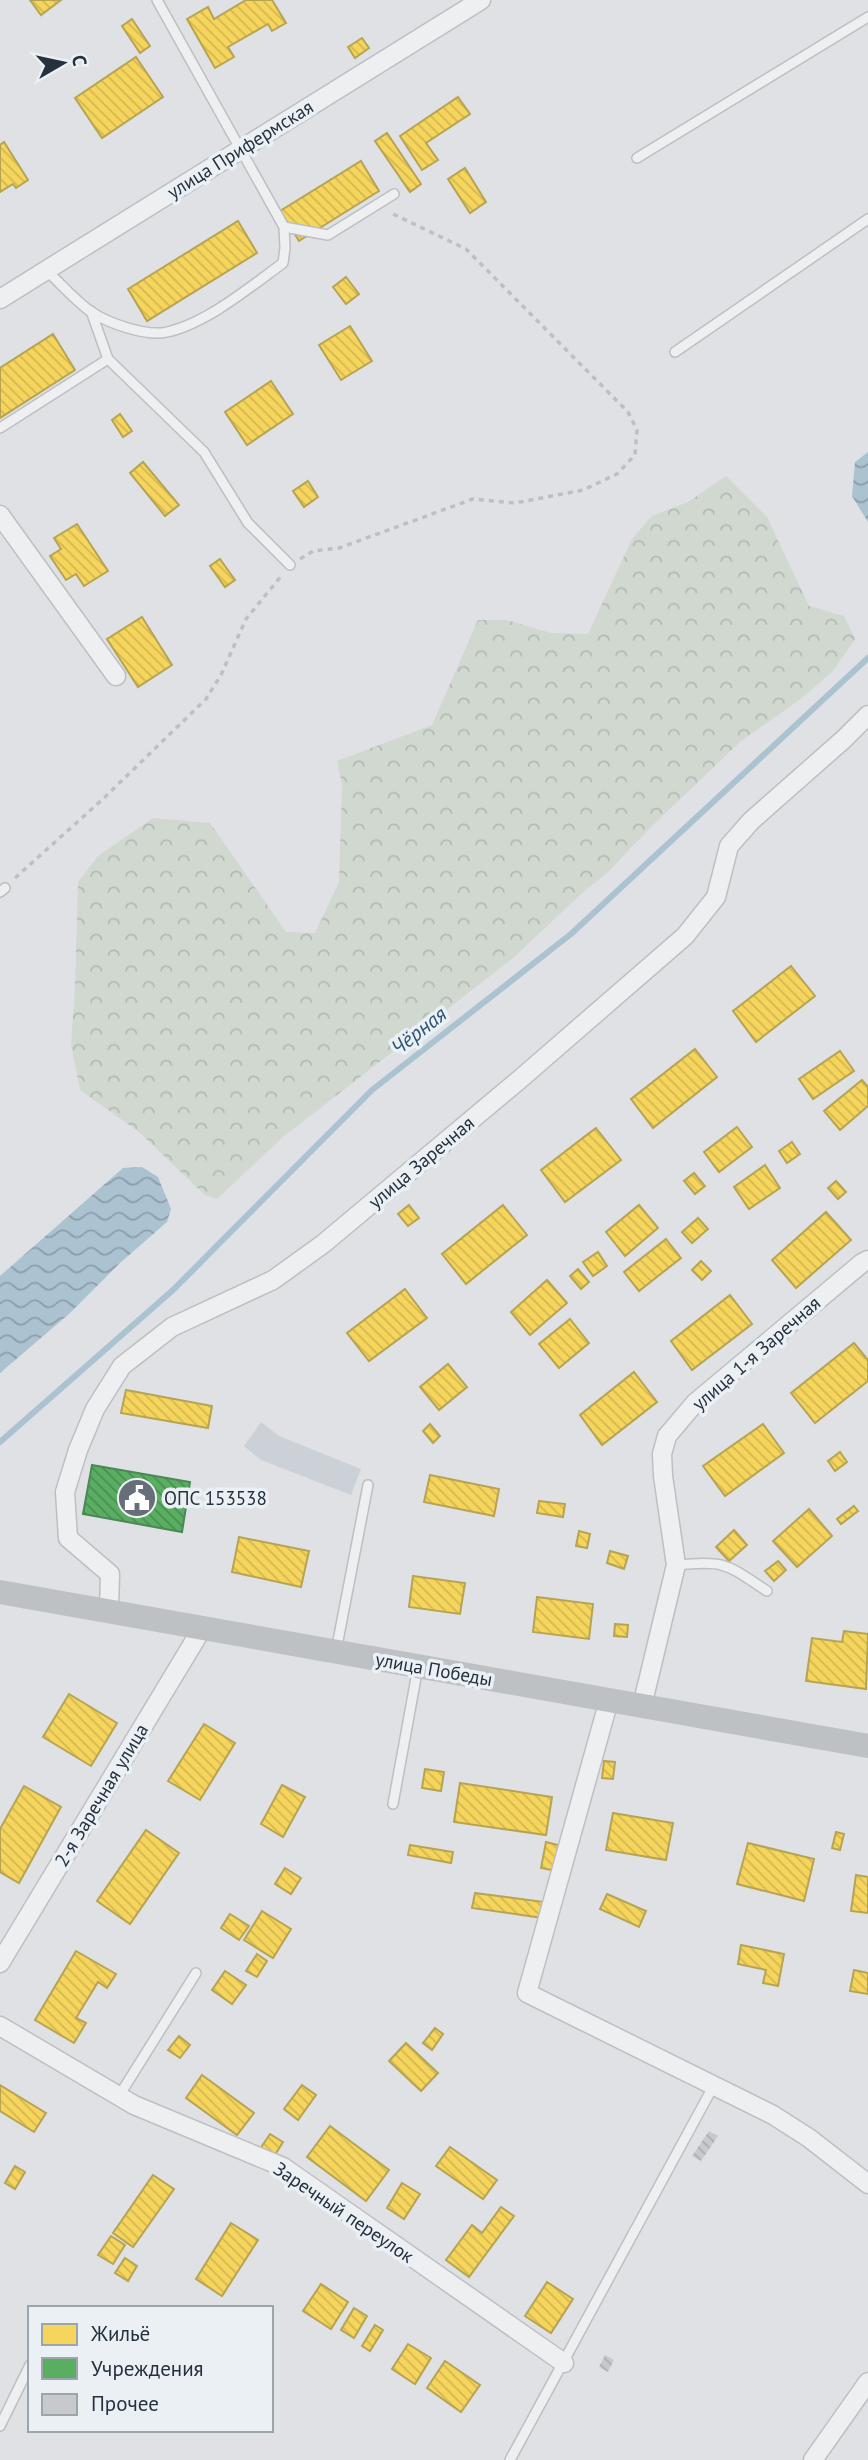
<svg xmlns="http://www.w3.org/2000/svg" width="868" height="2460" viewBox="0 0 868 2460" font-family="'PT Sans',sans-serif">
<style>
.built{fill:#ccd1d8}
.forest{fill:url(#forest-crowns)}
.water{fill:url(#water-waves)}
.homes{fill:url(#homes-back-hatch);stroke:#b7a453;stroke-width:2}
.public{fill:url(#public-back-hatch);stroke:#4a8856;stroke-width:2}
.lines{fill:none;stroke-linecap:round;stroke-linejoin:round}
.stream{stroke:#abc2d1;stroke-width:6}
.building{fill:url(#building-back-hatch)}
.lane-casing{stroke:#bdbfc2;stroke-width:12}
.street-casing{stroke:#bdbfc2;stroke-width:21}
.path{stroke:#bdc0c3;stroke-width:3.5;stroke-dasharray:5 5;stroke-linecap:butt}
.lane{stroke:#eeeff1;stroke-width:9}
.street{stroke:#eeeff1;stroke-width:18}
.secondary{stroke:#bdc1c4;stroke-width:24}
.labels{text-anchor:middle;stroke-width:7;stroke-linejoin:round;paint-order:stroke}
.street-label{font-size:19px;fill:#25313e;stroke:#ebf0f5}
.poi-label{font-size:19px;fill:#25313e;stroke:#ebf0f5;text-anchor:start}
.water-label{font-size:21px;font-style:italic;fill:#2e5473;stroke:#ebf0f5}
</style>
<defs>
<pattern id="forest-crowns" width="20" height="18" patternUnits="userSpaceOnUse" patternTransform="scale(1.75)"><rect width="20" height="18" fill="#d0d8cf"/><path d="M2 6a3 3 0 1 1 6 0M12 15a3 3 0 1 1 6 0" fill="none" stroke="#b2bab3"/></pattern>
<pattern id="water-waves" width="16" height="10" patternUnits="userSpaceOnUse" patternTransform="scale(1.75)"><rect width="16" height="10" fill="#abc2d1"/><path d="M0 5q4-4 8 0t8 0" fill="none" stroke="#8b9eab"/></pattern>
<pattern id="homes-back-hatch" width="6" height="6" patternUnits="userSpaceOnUse" patternTransform="scale(1.75)"><rect width="6" height="6" fill="#f6d55c"/><path d="M-1 5l2 2M0 0l6 6M5-1l2 2" fill="none" stroke="#d3b751"/></pattern>
<pattern id="public-back-hatch" width="6" height="6" patternUnits="userSpaceOnUse" patternTransform="scale(1.75)"><rect width="6" height="6" fill="#5aae61"/><path d="M-1 5l2 2M0 0l6 6M5-1l2 2" fill="none" stroke="#4a8e51"/></pattern>
<pattern id="building-back-hatch" width="6" height="6" patternUnits="userSpaceOnUse" patternTransform="scale(1.75)"><rect width="6" height="6" fill="#c7c9cc"/><path d="M-1 5l2 2M0 0l6 6M5-1l2 2" fill="none" stroke="#abadb0"/></pattern>
</defs>
<rect width="100%" height="100%" fill="#dfe1e4"/>
<polygon class="built" points="261,1422 279,1436 361,1469 351,1495 261,1460 244,1446"/>
<polygon class="forest" points="726,476 767,517 809,606 844,616 855,639 833,671 802,698 741,741 651,827 607,873 581,894 512,959 283,1137 217,1199 205,1195 139,1132 80,1090 71,1044 75,988 78,882 98,856 153,818 210,823 286,932 315,933 339,882 342,784 337,761 432,725 478,620 507,620 551,633 588,634 632,539 652,516 688,502"/>
<g class="water">
<polygon points="868,452 868,522 852,496 855,462"/>
<polygon points="142,1167 158,1177 171,1209 167,1222 120,1263 69,1314 0,1373 0,1276 123,1168"/>
</g>
<g class="homes">
<polygon points="30,0 61,0 41,15"/>
<polygon points="246,0 272,0 286,23 272,31 268,24 228,47 234,57 215,68 187,19 208,7 214,19"/>
<polygon points="132,19 150,46 140,53 122,26"/>
<polygon points="362,38 369,48 355,58 348,47"/>
<polygon points="136,57 163,97 102,138 75,98"/>
<polygon points="458,97 470,114 426,143 438,160 422,170 400,136"/>
<polygon points="387,133 421,184 410,192 375,141"/>
<polygon points="4,142 28,180 16,188 13,184 0,192 0,145"/>
<polygon points="361,161 379,191 299,241 280,211"/>
<polygon points="465,168 486,202 470,213 448,179"/>
<polygon points="238,221 257,253 147,321 128,289"/>
<polygon points="346,277 359,294 346,304 333,287"/>
<polygon points="350,326 372,361 341,380 319,345"/>
<polygon points="53,334 75,370 0,418 0,368"/>
<polygon points="271,381 293,414 247,445 225,412"/>
<polygon points="120,414 132,431 123,437 112,420"/>
<polygon points="143,462 179,505 165,516 130,473"/>
<polygon points="308,481 318,497 304,507 293,491"/>
<polygon points="77,524 108,571 84,586 76,574 66,580 50,556 61,549 54,538"/>
<polygon points="220,559 235,580 225,587 210,566"/>
<polygon points="142,617 172,665 138,687 107,639"/>
<polygon points="791,966 815,996 756,1042 733,1011"/>
<polygon points="695,1049 717,1077 653,1128 631,1099"/>
<polygon points="840,1051 854,1071 813,1099 799,1079"/>
<polygon points="862,1080 868,1087 868,1106 840,1130 824,1111"/>
<polygon points="737,1127 752,1147 719,1172 704,1152"/>
<polygon points="596,1128 621,1160 565,1202 541,1170"/>
<polygon points="792,1142 800,1154 787,1163 779,1151"/>
<polygon points="765,1165 780,1188 749,1209 734,1187"/>
<polygon points="694,1173 705,1186 695,1194 684,1181"/>
<polygon points="836,1181 846,1192 838,1199 828,1188"/>
<polygon points="409,1205 419,1218 408,1226 398,1214"/>
<polygon points="503,1205 527,1235 466,1284 442,1254"/>
<polygon points="639,1205 658,1228 625,1256 606,1232"/>
<polygon points="826,1212 851,1240 796,1288 772,1260"/>
<polygon points="698,1218 708,1229 692,1243 682,1232"/>
<polygon points="666,1239 681,1258 639,1291 624,1272"/>
<polygon points="598,1252 607,1266 593,1276 583,1262"/>
<polygon points="701,1261 711,1271 702,1280 692,1270"/>
<polygon points="578,1269 589,1282 581,1289 570,1276"/>
<polygon points="547,1280 567,1303 530,1335 511,1312"/>
<polygon points="405,1289 427,1318 369,1361 347,1333"/>
<polygon points="730,1295 752,1324 692,1370 671,1341"/>
<polygon points="570,1319 589,1343 559,1368 539,1344"/>
<polygon points="854,1343 868,1360 868,1381 815,1423 791,1393"/>
<polygon points="448,1364 467,1387 439,1410 420,1387"/>
<polygon points="634,1372 657,1402 602,1445 580,1415"/>
<polygon points="126,1390 212,1406 208,1428 121,1413"/>
<polygon points="430,1424 440,1436 433,1443 423,1431"/>
<polygon points="763,1424 784,1453 725,1496 703,1466"/>
<polygon points="840,1452 847,1462 835,1471 828,1461"/>
<polygon points="430,1475 499,1489 494,1516 424,1502"/>
<polygon points="539,1501 565,1504 563,1517 537,1513"/>
<polygon points="854,1506 858,1511 841,1524 837,1519"/>
<polygon points="809,1509 832,1536 797,1567 773,1541"/>
<polygon points="734,1530 747,1545 729,1561 716,1547"/>
<polygon points="579,1531 590,1534 587,1548 576,1546"/>
<polygon points="239,1537 309,1551 301,1587 232,1572"/>
<polygon points="610,1551 628,1556 624,1569 607,1563"/>
<polygon points="778,1561 786,1570 774,1581 765,1571"/>
<polygon points="413,1576 465,1583 460,1614 409,1607"/>
<polygon points="537,1597 593,1604 589,1639 533,1632"/>
<polygon points="615,1624 628,1625 627,1637 614,1636"/>
<polygon points="844,1631 868,1634 866,1689 806,1681 812,1638 842,1642"/>
<polygon points="69,1694 117,1723 91,1766 43,1737"/>
<polygon points="204,1724 235,1743 200,1800 168,1781"/>
<polygon points="604,1761 615,1762 613,1779 602,1778"/>
<polygon points="425,1769 444,1772 441,1791 422,1788"/>
<polygon points="460,1783 552,1797 546,1835 454,1822"/>
<polygon points="282,1785 305,1797 283,1837 261,1824"/>
<polygon points="24,1786 61,1807 19,1883 0,1872 0,1829"/>
<polygon points="613,1813 673,1823 666,1860 606,1850"/>
<polygon points="146,1830 179,1853 130,1924 97,1901"/>
<polygon points="836,1832 844,1834 840,1850 832,1848"/>
<polygon points="546,1842 562,1846 557,1871 541,1868"/>
<polygon points="748,1843 814,1859 804,1901 737,1884"/>
<polygon points="410,1845 453,1852 451,1863 408,1855"/>
<polygon points="285,1868 301,1878 291,1894 275,1884"/>
<polygon points="856,1875 868,1877 868,1913 851,1911"/>
<polygon points="475,1893 544,1902 543,1918 472,1908"/>
<polygon points="607,1894 646,1911 639,1927 600,1909"/>
<polygon points="262,1911 291,1929 273,1958 244,1940"/>
<polygon points="230,1914 249,1926 239,1940 221,1928"/>
<polygon points="741,1945 784,1954 778,1986 763,1983 766,1970 738,1964"/>
<polygon points="76,1951 116,1974 107,1988 98,1982 76,2018 86,2023 74,2043 35,2020"/>
<polygon points="257,1954 267,1961 257,1977 246,1971"/>
<polygon points="854,1970 868,1973 868,1994 850,1991"/>
<polygon points="225,1971 246,1985 232,2004 212,1990"/>
<polygon points="435,2028 443,2034 432,2050 423,2043"/>
<polygon points="179,2036 190,2045 180,2058 168,2050"/>
<polygon points="406,2043 438,2073 421,2091 389,2061"/>
<polygon points="202,2075 254,2113 237,2135 186,2098"/>
<polygon points="0,2085 46,2113 34,2132 0,2111"/>
<polygon points="302,2085 316,2095 298,2120 284,2109"/>
<polygon points="330,2126 389,2170 366,2201 307,2157"/>
<polygon points="270,2134 283,2142 273,2158 260,2149"/>
<polygon points="450,2147 497,2180 483,2199 436,2166"/>
<polygon points="15,2166 25,2172 15,2189 5,2183"/>
<polygon points="153,2175 174,2189 133,2247 113,2233"/>
<polygon points="402,2183 420,2194 404,2219 387,2208"/>
<polygon points="501,2207 514,2216 469,2277 446,2260 472,2225 482,2233"/>
<polygon points="231,2223 258,2240 222,2296 196,2279"/>
<polygon points="111,2236 125,2245 113,2264 98,2255"/>
<polygon points="125,2258 137,2266 128,2281 115,2273"/>
<polygon points="547,2282 573,2299 551,2333 525,2316"/>
<polygon points="321,2284 348,2302 331,2329 303,2311"/>
<polygon points="354,2308 367,2316 354,2338 341,2330"/>
<polygon points="375,2325 383,2330 370,2351 362,2346"/>
<polygon points="408,2344 431,2358 415,2384 392,2369"/>
<polygon points="445,2361 480,2385 461,2412 427,2388"/>
</g>
<polygon class="public" points="92,1465 190,1482 182,1532 83,1514"/>
<g class="lines">
<polyline class="stream" points="0,1442 173,1290 372,1090 571,934 868,658"/>
</g>
<g class="building">
<polygon points="709,2131 718,2136 701,2161 692,2156"/>
<polygon points="605,2355 614,2360 608,2372 599,2367"/>
</g>
<g class="lines">
<g class="lane-casing">
<g id="lane">
<polyline points="637,158 868,17"/>
<polyline points="284,227 328,235 394,194"/>
<path d="M 47,271 C 61,284 75,300 90,311 C 107,323 147,337 167,332 C 207,323 250,287 283,263 L 285,248 L 284,227 L 157,0"/>
<polyline points="91,311 108,359 204,452 248,523 290,565"/>
<polyline points="675,352 868,219"/>
<polyline points="0,428 108,359"/>
<polyline points="0,892 5,888"/>
<path d="M 676,1565 C 726,1560 726,1564 767,1591"/>
<polyline points="336,1651 368,1485"/>
<polyline points="393,1804 418,1667"/>
<polyline points="119,2096 196,1973"/>
<polyline points="0,2426 30,2365"/>
<polyline points="510,2460 714,2085"/>
</g>
</g>
<g class="street-casing">
<g id="street">
<polyline points="0,299 481,0"/>
<polyline points="0,515 116,676"/>
<polyline points="109,1610 110,1574 68,1538 65,1492 78,1450 95,1409 122,1366 172,1327 273,1280 323,1244 519,1080 685,936 716,897 729,846 751,821 844,739 868,715"/>
<polyline points="609,1700 527,1993 773,2115 809,2138 868,2184"/>
<polyline points="642,1706 676,1565 663,1476 662,1454 667,1436 695,1403 862,1263 868,1260"/>
<polyline points="0,1963 203,1627"/>
<polyline points="0,2026 134,2105 283,2167 564,2363"/>
<polyline points="813,2460 868,2382"/>
</g>
</g>
<g class="path">
<polyline points="300,559 313,551 339,548 473,499 515,503 583,490 617,474 635,455 637,430 628,412 466,249 391,213"/>
<polyline points="15,878 104,798 206,699 221,675 246,619 282,575"/>
</g>
<use href="#lane" class="lane"/>
<use href="#street" class="street"/>
<polyline class="secondary" points="0,1592 868,1746"/>
</g>
<defs>
<g id="civic-disc" transform="scale(2.0125)"><circle r="9.5" fill="#666f78" stroke="#ebf0f5"/><path d="M-.6-6.5H3V-4.5H.6V-3L4-1V1h2V6H-6V1h2V-1L-.6-3ZM-1.2 2.5V6h2.4V2.5Z" fill="#fff"/></g>
</defs>
<g fill-rule="evenodd">
<use href="#civic-disc" x="137" y="1498"/>
</g>
<g class="labels">
<g class="street-label">
<text transform="translate(240 149) rotate(-32)" y="7">улица Прифермская</text>
<text transform="translate(421 1162) rotate(-40)" y="7">улица Заречная</text>
<text transform="translate(756 1353) rotate(-41)" y="7">улица 1-я Заречная</text>
<text transform="translate(434 1669) rotate(10)" y="7">улица Победы</text>
<text transform="translate(101 1795) rotate(-59)" y="7">2-я Заречная улица</text>
<text transform="translate(344 2212) rotate(34)" y="7">Заречный переулок</text>
</g>
<g class="poi-label">
<text x="164" y="1505">ОПС 153538</text>
</g>
<g class="water-label">
<text transform="translate(419 1031) rotate(-38)" y="7">Чёрная</text>
</g>
</g>
<rect x="28" y="2306" width="245" height="126" fill="#ebf0f5" stroke="#9ca4ac" stroke-width="2"/>
<rect x="42" y="2324" width="35" height="21" fill="#f6d55c" stroke="#9ca4ac" stroke-width="2"/>
<text x="91" y="2341" font-size="21" fill="#25313e">Жильё</text>
<rect x="42" y="2358" width="35" height="21" fill="#5aae61" stroke="#9ca4ac" stroke-width="2"/>
<text x="91" y="2376" font-size="21" fill="#25313e">Учреждения</text>
<rect x="42" y="2394" width="35" height="21" fill="#c7c9cc" stroke="#9ca4ac" stroke-width="2"/>
<text x="91" y="2411" font-size="21" fill="#25313e">Прочее</text>
<g transform="translate(63 63) rotate(81)" stroke="#ebf0f5" stroke-width="5" paint-order="stroke">
<path d="M0-5L12 26L0 18L-12 26Z" fill="#25313e"/>
<text y="-10" font-size="19" font-weight="bold" text-anchor="middle" fill="#25313e">С</text>
</g>
</svg>
